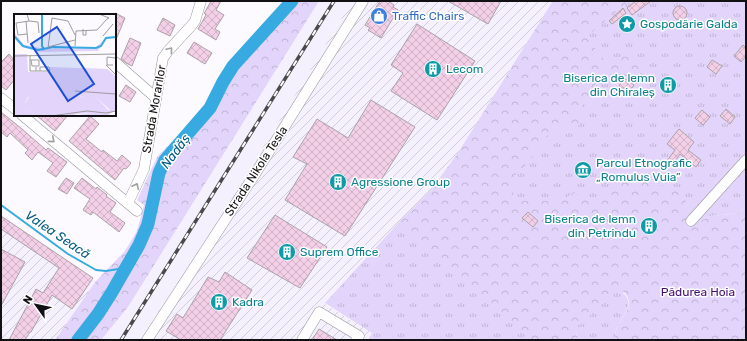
<svg xmlns="http://www.w3.org/2000/svg" width="747" height="341" viewBox="0 0 747 341" font-family="Rubik,sans-serif">
<style>
.built{fill:#f4f0fd}
.industrial{fill:url(#industrial-furrows)}
.grass{fill:url(#grass-tufts)}
.forest{fill:url(#forest-crowns)}
.lines{fill:none;stroke-linecap:round;stroke-linejoin:round}
.stream{stroke:#37abe1;stroke-width:2}
.river{stroke:#37abe1;stroke-width:13}
.building{fill:url(#building-cross-hatch);stroke:#aaa1a7}
.minor-casing{stroke:#98959e;stroke-width:11}
.minor{stroke:#fff;stroke-width:10}
.rail-casing{stroke:#4a494c;stroke-width:3.5}
.rail{stroke:#fff;stroke-width:2;stroke-dasharray:6;stroke-linecap:butt}
.oneway{stroke:#a09fa1}
.labels{text-anchor:middle;stroke-width:3;stroke-linejoin:round;paint-order:stroke}
.shop-label{font-size:12px;fill:#366cbe;stroke:#fff;text-anchor:start}
.culture-label{font-size:12px;fill:#0d838f;stroke:#fff;text-anchor:start}
.street-label{font-size:12px;fill:#111013;stroke:#fff}
.park-label{font-size:12px;fill:#460e76;stroke:#fff}
.water-label{font-size:13px;font-style:italic;fill:#005d81;stroke:#fff}
.inset-river{fill:none;stroke:#37abe1;stroke-width:2}
.inset-road{fill:none;stroke:#9e9ca0;stroke-width:1}
.view{fill:#1d4ed8;fill-opacity:0.15;stroke:#1d4ed8;stroke-width:2}
.inset-edge{fill:none;stroke:#111013;stroke-width:2}
</style>
<defs>
<pattern id="industrial-furrows" width="10" height="10" patternUnits="userSpaceOnUse"><rect width="10" height="10" fill="#f4f0fd"/><path d="M-1 1l2-2M0 10L10 0M9 11l2-2" fill="none" stroke="#d0cdd8"/></pattern>
<pattern id="grass-tufts" width="24" height="20" patternUnits="userSpaceOnUse"><rect width="24" height="20" fill="#e2d4fa"/><path d="M3 7l-1-3M5 7V3M7 7l1-3M15 17l-1-3M17 17v-4M19 17l1-3" fill="none" stroke="#c1b5d5"/></pattern>
<pattern id="forest-crowns" width="20" height="18" patternUnits="userSpaceOnUse"><rect width="20" height="18" fill="#e2d4fa"/><path d="M2 6a3 3 0 1 1 6 0M12 15a3 3 0 1 1 6 0" fill="none" stroke="#c1b5d5"/></pattern>
<pattern id="building-cross-hatch" width="8" height="8" patternUnits="userSpaceOnUse"><rect width="8" height="8" fill="#f4d0e8"/><path d="M0 0l8 8M0 8l8-8" fill="none" stroke="#d0b2c6"/></pattern>
</defs>
<rect width="100%" height="100%" fill="#fcfafe"/>
<polygon class="built" points="319,1 352,1 225,210 140,340 101,340 128,307"/>
<g class="industrial">
<polygon points="352,1 553,1 460,150 432,190 400,221 325,304 372,333 368,340 140,340 225,210"/>
<polygon points="1,215 96,281 55,340 1,340"/>
</g>
<path class="grass" d="M 553,1 L 746,1 L 746,209 L 733,214 L 710,216 L 694,224 L 623,293 C 636,304 622,316 617,327 C 615,331 615,336 615,340 L 578,340 L 576,332 L 547,340 L 368,340 L 372,333 L 325,303 L 400,221 L 432,190 L 460,150 Z"/>
<g class="forest">
<polygon points="286,1 319,1 128,307 101,340 55,340 96,281 125,251 137,231 144,205 137,200 157,157 205,108 224,73 240,51"/>
<path d="M 553,1 L 629,1 L 586,37 L 606,62 L 634,54 L 645,62 C 643,71 640,75 632,78 L 618,73 L 606,72 L 593,87 L 580,111 L 577,138 L 564,124 L 544,138 L 531,160 L 514,176 L 513,194 L 522,201 L 562,201 L 574,192 L 583,198 L 598,198 L 619,178 L 639,166 L 649,166 L 652,179 L 662,185 L 683,194 L 694,224 L 710,216 L 733,214 L 746,209 L 746,340 L 615,340 C 615,336 615,331 617,327 C 621,318 632,309 628,298 C 626,294 622,291 620,285 L 592,313 L 585,322 L 576,326 L 568,327 L 576,332 L 578,340 L 533,340 L 400,221 L 431,190 L 460,150 Z"/>
</g>
<g class="lines">
<polyline class="stream" points="1,205 68,254 96,270 106,271 118,269 129,261"/>
<polyline class="river" points="78,340 98,314 112,292 139,245 148,224 159,173 165,160 210,108 223,82 233,66 292,1"/>
</g>
<g class="building">
<polygon points="211,1 221,1 216,10 224,15 215,29 220,32 216,40 198,29 206,15 204,13 205,12"/>
<polygon points="380,1 388,1 394,5 393,7 398,10 381,38 368,30 370,28 365,25"/>
<polygon points="448,1 501,1 488,24"/>
<polygon points="636,1 651,1 632,15 627,8"/>
<circle cx="680" cy="13" r="7"/>
<polygon points="623,8 626,13 612,24 609,21"/>
<polygon points="115,13 125,18 115,42"/>
<polygon points="163,18 175,25 170,36 157,30"/>
<polygon points="417,24 475,61 437,120 391,91 403,73 391,65"/>
<polygon points="130,38 141,43 132,66 126,63 121,59"/>
<polygon points="194,42 212,53 205,64 187,53"/>
<polygon points="743,45 746,48 746,56 741,62 734,56"/>
<polygon points="9,54 15,61 15,63 12,66 15,68 15,79 6,90 1,86 1,62"/>
<polygon points="712,60 722,66 716,74 707,67"/>
<polygon points="624,78 634,85 629,92 619,86"/>
<polygon points="126,85 136,92 130,102 119,96"/>
<polygon points="371,100 415,127 345,236 285,200 307,164 293,157 317,119 348,138"/>
<polygon points="726,109 735,117 730,124 720,116"/>
<polygon points="702,110 710,117 703,125 695,118"/>
<polygon points="1,112 22,129 46,150 48,148 67,162 56,177 47,171 53,163 38,152 32,160 25,153 28,150 10,133 7,137 1,132"/>
<polygon points="36,115 68,115 55,131"/>
<polygon points="90,116 99,124 86,139 102,152 103,150 117,161 122,155 131,163 126,169 124,168 115,180 69,141"/>
<polygon points="679,129 694,142 688,150 701,160 696,167 680,154 670,168 664,165 675,150 667,144"/>
<polygon points="66,178 74,183 67,194 58,189"/>
<polygon points="82,178 96,189 97,187 107,195 106,196 116,203 110,212 125,223 119,232 93,212 91,215 83,210 90,199 74,188"/>
<polygon points="528,212 538,221 533,227 522,218"/>
<polygon points="275,215 327,247 300,288 247,258"/>
<polygon points="1,216 93,278 72,309 52,295 31,332 30,332 25,340 9,340 36,289 43,293 59,268 1,229"/>
<polygon points="1,249 25,262 1,306"/>
<polygon points="225,272 252,290 220,340 181,340 166,331 177,314 183,318 208,277 219,282"/>
<polygon points="319,329 337,340 312,340"/>
</g>
<g class="lines">
<g class="minor-casing">
<g id="minor">
<polyline points="115,62 156,98"/>
<polyline points="1,98 15,109"/>
<polyline points="22,115 137,211"/>
<polyline points="128,203 144,169 163,58 168,51 192,25 195,21 201,1"/>
<polyline points="691,221 746,160"/>
<polyline points="147,340 255,174 363,1"/>
<polyline points="302,340 319,312 359,336 356,340"/>
</g>
</g>
<use href="#minor" class="minor"/>
<g class="rail-casing">
<polyline id="rail" points="121,340 334,1"/>
</g>
<use href="#rail" class="rail"/>
</g>
<defs><path id="oneway-chevron" d="M-2-3.5L2.5 0L-2 3.5" fill="none" stroke-width="1.6" stroke-linecap="round" stroke-linejoin="round"/></defs>
<g class="oneway">
<use href="#oneway-chevron" transform="translate(170 50) rotate(-50)"/>
<use href="#oneway-chevron" transform="translate(52 140) rotate(40)"/>
<use href="#oneway-chevron" transform="translate(136 186) rotate(-64)"/>
</g>
<defs>
<g id="shop-disc" transform="scale(0.9)"><circle r="9.5" fill="#3f7fe0" stroke="#fff"/><path d="M-5-2.5h2.3a2.7 3.5 0 0 1 5.4 0H5L5.5 6h-11ZM-1.5-2.5h3a1.5 2.3 0 0 0-3 0Z" fill="#fff"/></g>
<g id="sight-disc" transform="scale(0.9)"><circle r="9.5" fill="#0f9aa8" stroke="#fff"/><path d="M0-6L1.8-2.2L6-1.7L2.9 1.2L3.7 5.4L0 3.3L-3.7 5.4L-2.9 1.2L-6-1.7L-1.8-2.2Z" fill="#fff"/></g>
<g id="building-disc" transform="scale(0.9)"><circle r="9.5" fill="#0f9aa8" stroke="#fff"/><path d="M-4-6H4V6H1V3H-1V6H-4ZM-2.5-4.3h1.7v1.8h-1.7ZM.8-4.3h1.7v1.8H.8ZM-2.5-1h1.7V.8h-1.7ZM.8-1h1.7V.8H.8Z" fill="#fff"/></g>
<g id="museum-disc" transform="scale(0.9)"><circle r="9.5" fill="#0f9aa8" stroke="#fff"/><path d="M0-6L6-3V-2H-6V-3ZM-5-1h2V3h-2ZM-1-1h2V3h-2ZM3-1h2V3H3ZM-6 4H6V6H-6Z" fill="#fff"/></g>
</defs>
<g fill-rule="evenodd">
<use href="#shop-disc" x="379" y="16"/>
<use href="#sight-disc" x="627" y="24"/>
<use href="#building-disc" x="433" y="69"/>
<use href="#building-disc" x="668" y="85"/>
<use href="#museum-disc" x="583" y="170"/>
<use href="#building-disc" x="338" y="182"/>
<use href="#building-disc" x="649" y="226"/>
<use href="#building-disc" x="287" y="252"/>
<use href="#building-disc" x="219" y="302"/>
</g>
<g class="labels">
<g class="shop-label">
<text x="392" y="20">Traffic Chairs</text>
</g>
<g class="culture-label">
<text x="640" y="28">Gospodărie Galda</text>
<text x="446" y="73">Lecom</text>
<text x="655" y="82" text-anchor="end">Biserica de lemn<tspan x="655" dy="14">din Chiraleș</tspan></text>
<text x="596" y="167">Parcul Etnografic<tspan x="596" dy="14">„Romulus Vuia”</tspan></text>
<text x="351" y="186">Agressione Group</text>
<text x="636" y="223" text-anchor="end">Biserica de lemn<tspan x="636" dy="14">din Petrindu</tspan></text>
<text x="300" y="256">Suprem Office</text>
<text x="232" y="306">Kadra</text>
</g>
<g class="street-label">
<text transform="translate(154 109) rotate(-80)" y="4">Strada Morarilor</text>
<text transform="translate(256 171) rotate(-57)" y="4">Strada Nikola Tesla</text>
</g>
<g class="park-label">
<text x="698" y="296">Pădurea Hoia</text>
</g>
<g class="water-label">
<text transform="translate(175 151) rotate(-53)" y="5">Nadăș</text>
<text transform="translate(58 234) rotate(34)" y="5">Valea Seacă</text>
</g>
</g>
<g transform="translate(14 14)">
<rect width="102" height="102" fill="#fcfafe"/>
<path d="M 0,40 L 13,40 L 14,58 L 36,58 L 36,53 L 93,55 L 102,63 L 102,96 L 93,102 L 50,102 L 55,99 L 64,101 L 96,96 L 82,83 L 76,87 L 52,74 L 43,79 L 42,77 L 46,72 L 40,70 L 12,67 L 3,77 L 15,81 L 11,89 L 12,95 L 23,102 L 0,102 Z" fill="#e2d4fa"/>
<path d="M 0,18 L 10,31 L 31,35 L 82,33 L 92,24 L 102,24 L 92,25 L 84,37 L 26,38 L 8,33 L 0,23 ZM 46,54 L 93,55 L 102,63 L 102,67 L 90,63 L 90,61 L 79,62 L 79,59 L 77,62 L 70,60 L 70,65 L 68,63 L 54,62 L 58,68 L 62,70 L 61,77 L 66,82 L 77,87 L 78,83 L 82,83 L 96,98 L 23,102 L 12,95 L 10,91 L 15,83 L 3,77 L 4,70 L 10,67 L 30,67 L 44,71 Z" fill="#e2d4fa"/>
<path class="inset-river" d="M 28,0 L 28,32 L 30,36M 0,22 L 9,32 L 24,36 L 39,33 L 82,34 L 87,32 L 92,24 L 102,23"/>
<path class="inset-road" d="M 13,0 L 15,7 L 24,8 L 25,19M 85,0 L 95,4 L 93,5M 12,7 L 14,29M 69,15 L 69,21 L 72,21 L 72,16M 13,20 L 4,21 L 2,9 L 15,7M 89,22 L 99,10M 61,32 L 62,17 L 83,16 L 93,5M 34,33 L 61,26M 34,34 L 38,4 L 54,7 L 61,21M 0,42 L 102,40M 16,42 L 16,57 L 22,57 L 22,53M 16,46 L 25,46 L 25,52 L 18,52 L 17,46M 92,51 L 102,61M 99,51 L 93,51 L 93,43 L 102,44M 22,57 L 36,57 L 35,53 L 26,53 L 26,57M 61,77 L 102,80M 37,102 L 73,97 L 92,99 L 102,97"/>
<path class="view" d="M 43,13 L 80,70 L 54,87 L 17,30 Z"/>
<rect width="102" height="102" class="inset-edge"/>
</g>
<rect width="747" height="341" fill="none" stroke="#111013" stroke-width="4"/>
<g transform="translate(36 305) rotate(303)" stroke="#ffffff" stroke-width="3" paint-order="stroke">
<path d="M0-3L7 15L0 10L-7 15Z" fill="#111013"/>
<text y="-6" font-size="11" font-weight="bold" text-anchor="middle" fill="#111013">N</text>
</g>
</svg>
